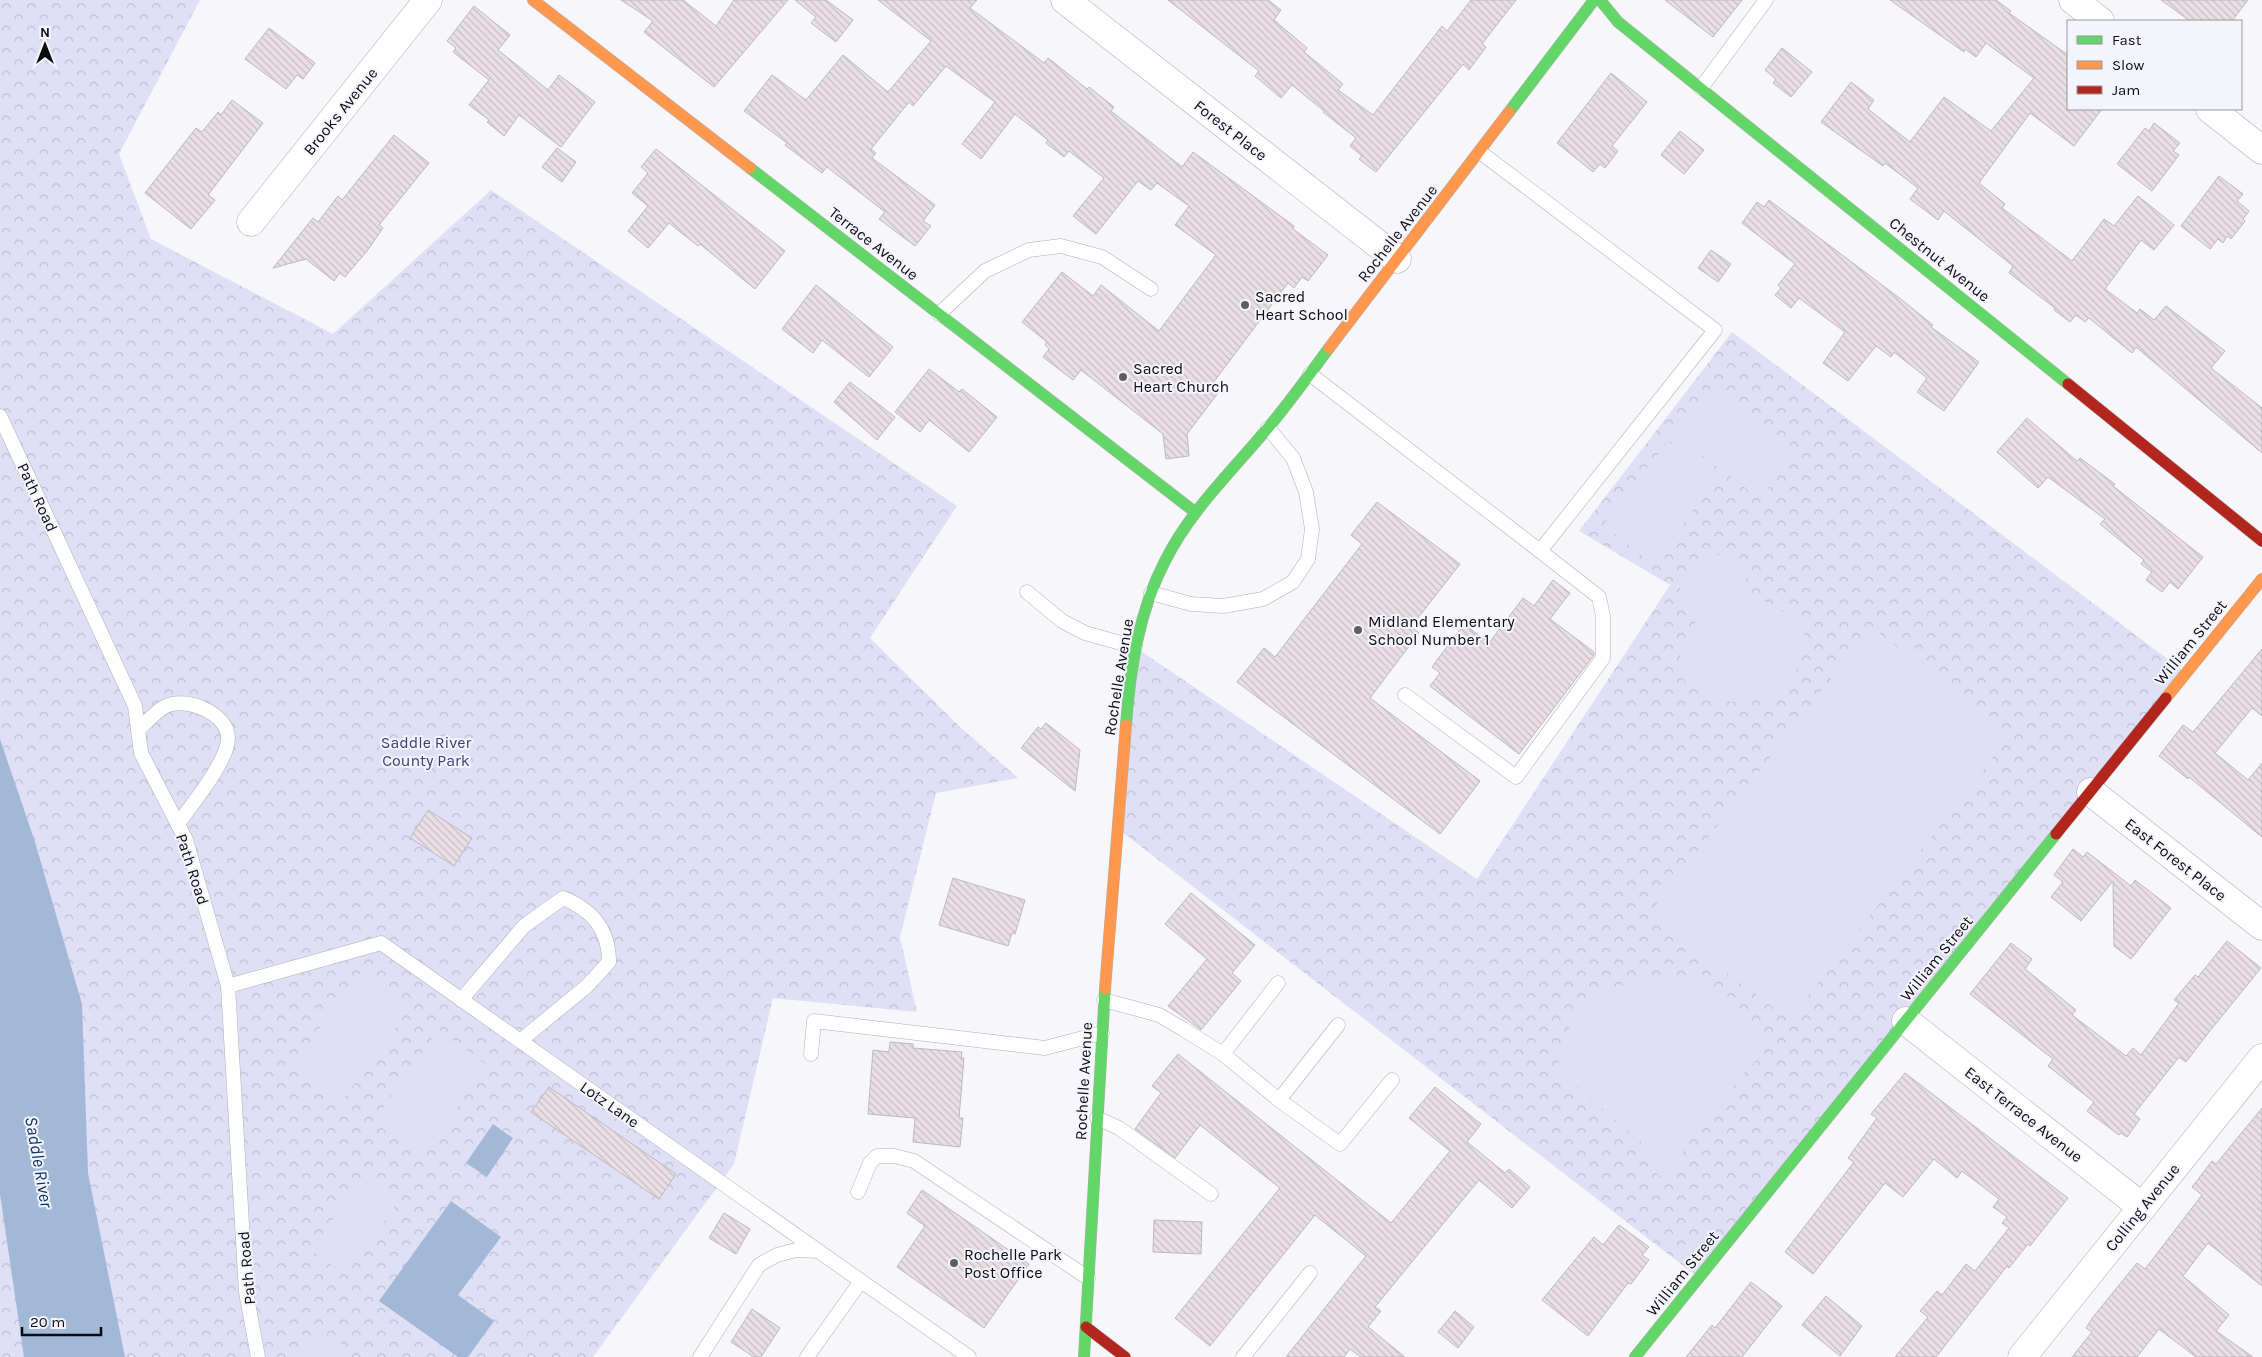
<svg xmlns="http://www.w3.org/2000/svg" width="2262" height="1357" viewBox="0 0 2262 1357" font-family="Karla,sans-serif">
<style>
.park{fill:url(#park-crowns)}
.garden{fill:#dfe0f5}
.water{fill:#a3b8d7}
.building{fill:url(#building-back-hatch);stroke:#bcbabd}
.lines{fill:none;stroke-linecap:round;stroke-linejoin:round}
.lane-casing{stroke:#afafb3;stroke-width:15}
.street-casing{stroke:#afafb3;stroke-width:29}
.fast-casing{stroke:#afafb3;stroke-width:12}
.slow-casing{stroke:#afafb3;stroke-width:12}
.jam-casing{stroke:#afafb3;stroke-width:12}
.lane{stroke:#fefefe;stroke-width:14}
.street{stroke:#fefefe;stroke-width:28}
.fast{stroke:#63d668;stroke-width:11}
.slow{stroke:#ff974d;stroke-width:11}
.jam{stroke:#b3261e;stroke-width:11}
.poi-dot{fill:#5e5e62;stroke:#f4f4fd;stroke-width:2}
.labels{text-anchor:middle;stroke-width:4;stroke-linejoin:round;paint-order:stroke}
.street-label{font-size:16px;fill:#0c0c10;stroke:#f4f4fd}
.poi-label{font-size:16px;fill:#0c0c10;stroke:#f4f4fd;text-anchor:start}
.park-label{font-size:16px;fill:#403b78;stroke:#f4f4fd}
.water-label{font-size:18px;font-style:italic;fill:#0f3367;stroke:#f4f4fd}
</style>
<defs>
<pattern id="park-crowns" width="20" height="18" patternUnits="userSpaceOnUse" patternTransform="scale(1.25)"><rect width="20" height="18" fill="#dfe0f5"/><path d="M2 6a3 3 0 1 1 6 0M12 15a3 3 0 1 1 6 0" fill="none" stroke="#bebfd1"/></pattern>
<pattern id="building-back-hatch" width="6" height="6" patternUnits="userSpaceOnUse" patternTransform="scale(1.25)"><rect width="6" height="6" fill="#e9dfe5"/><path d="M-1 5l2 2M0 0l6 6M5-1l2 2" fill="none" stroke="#c7bec3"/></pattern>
</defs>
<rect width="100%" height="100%" fill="#f6f6fb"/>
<g class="park">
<polygon points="0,0 200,0 119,154 151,239 333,334 491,190 957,506 870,638 961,728 1018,778 936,793 900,937 917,1012 773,998 734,1164 593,1357 0,1357"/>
<polygon points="1732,332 2186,673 1699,1278 1117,828 1135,647 1477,879 1670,585 1579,531"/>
</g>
<g class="garden">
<polygon points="1713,386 1797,450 1760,499 1675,435"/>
<polygon points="1668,441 1717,479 1652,563 1603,525"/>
<path d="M 1710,555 L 1723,555 L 1747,566 L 1748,577 L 1742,582 L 1743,589 L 1805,624 C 1804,642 1803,661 1793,676 C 1769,715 1693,709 1676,667 L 1701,609 L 1677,598 C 1686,577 1687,563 1710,555 Z"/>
<polygon points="1871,627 2011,734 1789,1020 1650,913"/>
<polygon points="359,974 409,1009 342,1101 293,1066"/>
<path d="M 1656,976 C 1666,976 1678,974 1688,977 C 1728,987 1748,1013 1765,1049 L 1682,1148 L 1684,1157 L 1677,1175 L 1660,1176 L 1648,1166 L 1647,1147 L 1558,1070 C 1563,1008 1600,988 1656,976 Z"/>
<polygon points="438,1030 487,1065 422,1157 373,1122"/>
<polygon points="364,1174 400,1199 346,1275 311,1250"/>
<polygon points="339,1335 345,1357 300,1357 297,1347"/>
</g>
<g class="water">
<polygon points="0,739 35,842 82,1004 88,1173 125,1357 24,1357 0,1194"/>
<polygon points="493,1124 513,1138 487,1177 466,1163"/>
<polygon points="451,1201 501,1237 458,1295 494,1321 468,1357 458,1357 379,1301"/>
</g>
<g class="building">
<polygon points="621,0 683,0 716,26 734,0 788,0 714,87 644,32 653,21"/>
<polygon points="795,0 826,0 853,20 836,42 811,23 816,17"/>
<polygon points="878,0 977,0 970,8 1044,63 1048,58 1087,89 1089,87 1114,107 1111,111 1182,167 1193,152 1294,226 1293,229 1328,255 1308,281 1302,277 1294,288 1288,283 1210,387 1218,393 1187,434 1189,456 1166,459 1163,434 1081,370 1073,380 1043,357 1049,349 1045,345 1047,342 1022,322 1062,272 1093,296 1101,285 1159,331 1216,255 1175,225 1189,206 1157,183 1151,190 1138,181 1096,234 1073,216 1104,178 1069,151 1064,157 1046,143 1048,140 1015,114 981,159 962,144 995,102 946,66 913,106 909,102 871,149 876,153 872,158 935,205 923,221 931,226 915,246 879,219 885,212 827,167 822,173 785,145 787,143 744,111 772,75 806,100 843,55 888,92 931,41"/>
<polygon points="1168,0 1268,0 1281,10 1274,20 1307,48 1304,52 1343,84 1338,90 1373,115 1442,26 1447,31 1471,0 1516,0 1482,44 1486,47 1469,70 1463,64 1376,172 1359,159 1362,156 1350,146 1356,138 1323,112 1324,111 1292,85 1281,98 1255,76 1259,71"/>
<polygon points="1665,0 1742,0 1713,37"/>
<polygon points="1890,0 1996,0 2011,11 2009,13 2068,55 2068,109 2102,109 2074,146 2030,113 1979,183 2005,204 2002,208 2072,261 2104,219 2114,226 2138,196 2174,225 2154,250 2141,240 2105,289 2137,313 2140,309 2154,320 2166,306 2225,351 2211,368 2262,408 2262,453 2136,347 2132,353 2089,318 2085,322 2076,315 2070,322 2054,310 2055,308 2009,273 2013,266 1944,211 1938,220 1910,199 1918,188 1885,163 1883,166 1821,122 1851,82 1874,100 1868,109 1910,142 1944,97 1991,131 2034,78 1986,43 1976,57 1965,49 1964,52"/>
<polygon points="2161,0 2248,0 2232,21 2190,21"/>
<polygon points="474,6 510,35 498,50 548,90 559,75 595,102 561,147 519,115 504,136 487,122 489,120 469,105 489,80 453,52 456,48 447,41"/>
<polygon points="269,28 315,63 303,79 297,75 286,89 245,59"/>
<polygon points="1782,48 1812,72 1791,97 1773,83 1776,79 1765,70"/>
<polygon points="1611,73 1647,102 1612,146 1618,151 1605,168 1600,164 1593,172 1557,143"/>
<polygon points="232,100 263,123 208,195 215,200 191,229 145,193 196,128 202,132 218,112 221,115"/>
<polygon points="2154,123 2180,143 2173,151 2179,155 2152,191 2117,164 2145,128 2149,131"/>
<polygon points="1680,131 1704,150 1684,174 1661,155"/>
<polygon points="394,135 429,163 379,225 383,228 367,251 345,277 340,273 334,281 306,259 273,268 313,218 318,222 338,196 342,200"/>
<polygon points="557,148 576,162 562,182 542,167"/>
<polygon points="656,149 785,251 755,289 700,244 698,246 669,223 648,248 628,231 648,206 632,193 648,173 641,167"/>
<polygon points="2219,176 2243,194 2237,201 2249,211 2243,219 2245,221 2231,239 2227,236 2223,243 2218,239 2210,249 2181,226"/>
<polygon points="1769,200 1902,300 1933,325 1931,327 1979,362 1944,411 1917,392 1927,378 1894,352 1891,357 1876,346 1848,381 1823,363 1845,332 1799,298 1791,308 1775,295 1781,288 1778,285 1795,264 1742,223 1757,202 1764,207"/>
<polygon points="1711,250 1731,264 1718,282 1698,268"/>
<polygon points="816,285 893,347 869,377 822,340 813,353 782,329"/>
<polygon points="929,369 959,392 962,389 997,417 969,452 929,420 920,432 895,412"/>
<polygon points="850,382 895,417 877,440 834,402"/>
<polygon points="2027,418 2077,461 2080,458 2115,484 2113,486 2203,557 2178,589 2170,582 2162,592 2146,580 2152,572 2141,564 2144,560 2100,524 2105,519 2048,477 2038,488 1997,452"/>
<polygon points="1377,502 1460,564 1411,627 1419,633 1370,698 1480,781 1440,834 1237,682 1264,648 1275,657 1362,544 1351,535"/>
<polygon points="1553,580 1570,593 1550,619 1594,652 1594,655 1519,754 1430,686 1440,673 1432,667 1464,624 1489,643 1523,598 1534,606"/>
<polygon points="2262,649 2262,716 2252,708 2215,753 2248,780 2262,763 2262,837 2189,777 2188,779 2159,756 2183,725 2193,732"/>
<polygon points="1046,723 1080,750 1075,791 1021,748 1038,727 1041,729"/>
<polygon points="428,810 472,838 454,866 410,838"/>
<polygon points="2073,849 2083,857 2087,852 2131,886 2135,880 2171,908 2131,959 2114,946 2113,881 2081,921 2051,897 2063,882 2054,875"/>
<polygon points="953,878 1025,900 1015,934 1012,933 1008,946 939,925"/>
<polygon points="1191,893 1255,945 1232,973 1241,981 1201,1030 1168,1006 1207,959 1165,924"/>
<polygon points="2227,941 2261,968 2209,1032 2186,1062 2179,1057 2134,1114 2140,1119 2127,1137 2121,1133 2119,1135 2087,1111 2094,1102 2048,1066 2053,1059 1970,994 2011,943 2032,959 2025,969 2076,1010 2072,1015 2126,1056 2133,1048 2141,1055 2179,1003 2174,1000 2195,975 2198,977"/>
<polygon points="890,1042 913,1044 913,1048 962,1052 961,1058 964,1058 959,1118 963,1118 960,1147 913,1142 915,1118 868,1114 873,1050 889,1052"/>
<polygon points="1178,1054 1391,1223 1450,1151 1409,1118 1435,1087 1481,1124 1467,1142 1505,1173 1509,1169 1530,1187 1512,1208 1479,1180 1375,1307 1381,1311 1368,1327 1405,1357 1361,1357 1350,1349 1344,1357 1286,1357 1366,1256 1315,1215 1210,1346 1175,1318 1280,1188 1200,1125 1175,1158 1135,1129 1161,1093 1152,1086"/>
<polygon points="1905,1073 2068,1198 2030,1246 2028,1244 2009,1268 2007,1266 1936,1357 1895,1357 1928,1317 1920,1311 1937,1291 1942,1295 1966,1264 1975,1271 2009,1228 2002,1223 2007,1217 1993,1207 1999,1199 1962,1171 1957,1178 1934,1159 1903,1197 1885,1183 1813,1274 1785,1252 1854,1162 1848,1158 1877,1118 1871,1114"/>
<polygon points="549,1087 676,1174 659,1199 531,1112"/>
<polygon points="2262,1108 2262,1286 2208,1243 2183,1276 2229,1315 2216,1331 2253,1357 2196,1357 2159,1329 2137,1357 2072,1357 2092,1332 2086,1328 2093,1317 2137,1263 2145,1269 2202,1195 2192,1187 2212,1161 2216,1164"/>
<polygon points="922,1190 1029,1264 984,1328 897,1267 925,1226 907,1213"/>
<polygon points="724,1213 750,1229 736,1254 709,1238"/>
<polygon points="1154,1220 1202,1222 1201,1254 1153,1252"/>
<polygon points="1619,1225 1649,1247 1642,1255 1649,1260 1631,1284 1628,1283 1588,1336 1542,1300 1594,1237 1603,1245"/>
<polygon points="1751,1282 1782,1306 1742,1357 1686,1357 1712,1325 1715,1328"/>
<polygon points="1826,1296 1862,1326 1840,1356 1802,1325"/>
<polygon points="752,1309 780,1328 761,1357 754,1357 731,1342"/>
<polygon points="1455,1311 1474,1327 1458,1348 1438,1332"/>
</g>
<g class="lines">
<g class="lane-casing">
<g id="lane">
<polyline points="1701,88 1766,0"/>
<polyline points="939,314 985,271 1029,250 1061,246 1102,257 1151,289"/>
<polyline points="1310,374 1540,551 1715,330 1480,152"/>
<polyline points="0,416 135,706 141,753 186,840 228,986 246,1292 258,1357"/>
<polyline points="1027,592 1062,621 1085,633 1135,647"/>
<polyline points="1151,593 1191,604 1223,606 1263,599 1293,582 1308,559 1312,529 1306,492 1293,458 1268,428"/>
<polyline points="1405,695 1516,777 1603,658 1603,616 1599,597 1540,551"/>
<path d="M 138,730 C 146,723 154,713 164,707 C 184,695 228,713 228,738 C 228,761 192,804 178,824"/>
<polyline points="228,986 381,943 969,1357"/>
<path d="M 461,1000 L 524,926 L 563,898 C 593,910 609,930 609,962 L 587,986 L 520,1041"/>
<polyline points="1104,1000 1159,1015 1183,1029 1223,1054 1279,1100 1340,1144 1392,1080"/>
<polyline points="811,1054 814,1021 1045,1048 1102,1033"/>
<polyline points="1223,1054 1278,983"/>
<polyline points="1279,1100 1338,1025"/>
<polyline points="1097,1118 1119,1128 1211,1194"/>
<polyline points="858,1192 870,1163 877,1156 894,1156 914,1161 1088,1278"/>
<polyline points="700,1357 759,1265 777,1255 796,1250 818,1251"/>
<polyline points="807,1357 861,1281"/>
<polyline points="1243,1357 1310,1273"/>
</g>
</g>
<g class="street-casing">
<g id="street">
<polyline points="1065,0 1397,259"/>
<polyline points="2073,0 2100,21"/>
<polyline points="2210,109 2262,150"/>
<polyline points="251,222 428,0"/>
<polyline points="2091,792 2262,926"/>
<polyline points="1906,1021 2142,1207"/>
<polyline points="2022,1357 2262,1058"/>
</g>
</g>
<g class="fast-casing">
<g id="fast">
<polyline points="1600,0 1618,22 2068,384"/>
<polyline points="1509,112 1594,0"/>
<polyline points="750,168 1195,512"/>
<path d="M 1126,725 C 1130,669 1139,611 1165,561 C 1190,511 1231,472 1267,429 C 1289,403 1309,375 1329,348"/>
<polyline points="1084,1357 1105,989"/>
<polyline points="1635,1357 2056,834"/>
</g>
</g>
<g class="slow-casing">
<g id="slow">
<polyline points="533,0 750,168"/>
<polyline points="1329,348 1509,112"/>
<polyline points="2166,698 2262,579"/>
<polyline points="1105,989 1126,725"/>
</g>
</g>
<g class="jam-casing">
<g id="jam">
<polyline points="2068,384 2262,541"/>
<polyline points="2056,834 2166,698"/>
<polyline points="1086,1327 1125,1357"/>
</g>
</g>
<use href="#lane" class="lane"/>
<use href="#street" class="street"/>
<use href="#fast" class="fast"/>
<use href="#slow" class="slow"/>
<use href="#jam" class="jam"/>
</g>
<g class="poi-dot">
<circle cx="1245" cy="305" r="5"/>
<circle cx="1123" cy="377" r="5"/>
<circle cx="1358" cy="630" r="5"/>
<circle cx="954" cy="1263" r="5"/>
</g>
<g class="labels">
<g class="street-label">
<text transform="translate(340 111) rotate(-51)" y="6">Brooks Avenue</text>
<text transform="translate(1231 130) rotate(38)" y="6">Forest Place</text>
<text transform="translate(1397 233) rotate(-52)" y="6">Rochelle Avenue</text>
<text transform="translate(874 243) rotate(38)" y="6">Terrace Avenue</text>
<text transform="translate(1940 259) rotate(39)" y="6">Chestnut Avenue</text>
<text transform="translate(38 497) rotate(65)" y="6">Path Road</text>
<text transform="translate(2190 642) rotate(-51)" y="6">William Street</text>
<text transform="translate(1118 677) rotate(-81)" y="6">Rochelle Avenue</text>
<text transform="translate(2176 859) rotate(38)" y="6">East Forest Place</text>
<text transform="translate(193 869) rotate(72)" y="6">Path Road</text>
<text transform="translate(1936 958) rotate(-51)" y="6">William Street</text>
<text transform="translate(1083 1081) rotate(-87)" y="6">Rochelle Avenue</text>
<text transform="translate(610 1104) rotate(35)" y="6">Lotz Lane</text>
<text transform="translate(2024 1114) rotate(38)" y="6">East Terrace Avenue</text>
<text transform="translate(2142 1207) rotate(-51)" y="6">Colling Avenue</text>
<text transform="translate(246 1268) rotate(-95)" y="6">Path Road</text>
<text transform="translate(1682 1273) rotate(-51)" y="6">William Street</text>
</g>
<g class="poi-label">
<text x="1255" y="302">Sacred<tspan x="1255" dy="18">Heart School</tspan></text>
<text x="1133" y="374">Sacred<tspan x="1133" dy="18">Heart Church</tspan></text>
<text x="1368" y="627">Midland Elementary<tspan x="1368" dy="18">School Number 1</tspan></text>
<text x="964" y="1260">Rochelle Park<tspan x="964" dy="18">Post Office</tspan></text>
</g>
<g class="park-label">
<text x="426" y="748">Saddle River<tspan x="426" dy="18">County Park</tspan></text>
</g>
<g class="water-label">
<text transform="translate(39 1162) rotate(80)" y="6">Saddle River</text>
</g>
</g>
<rect x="2067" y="20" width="175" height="90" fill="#f4f4fd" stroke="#97979e"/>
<rect x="2077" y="36" width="25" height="8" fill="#63d668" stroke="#97979e"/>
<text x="2112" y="45" font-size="15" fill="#0c0c10">Fast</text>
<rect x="2077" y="61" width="25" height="8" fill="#ff974d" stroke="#97979e"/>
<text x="2112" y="70" font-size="15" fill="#0c0c10">Slow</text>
<rect x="2077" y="86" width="25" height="8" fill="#b3261e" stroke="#97979e"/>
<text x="2112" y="95" font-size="15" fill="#0c0c10">Jam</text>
<g transform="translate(45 45)" stroke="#f4f4fd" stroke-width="4" paint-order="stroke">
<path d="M0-4L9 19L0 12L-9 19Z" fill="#0c0c10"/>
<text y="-8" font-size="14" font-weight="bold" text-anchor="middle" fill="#0c0c10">N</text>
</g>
<path d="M22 1327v8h79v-8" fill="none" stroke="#0c0c10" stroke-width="2.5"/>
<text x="30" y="1327" font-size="15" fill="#0c0c10" stroke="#f4f4fd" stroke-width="4" paint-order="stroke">20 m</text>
</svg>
